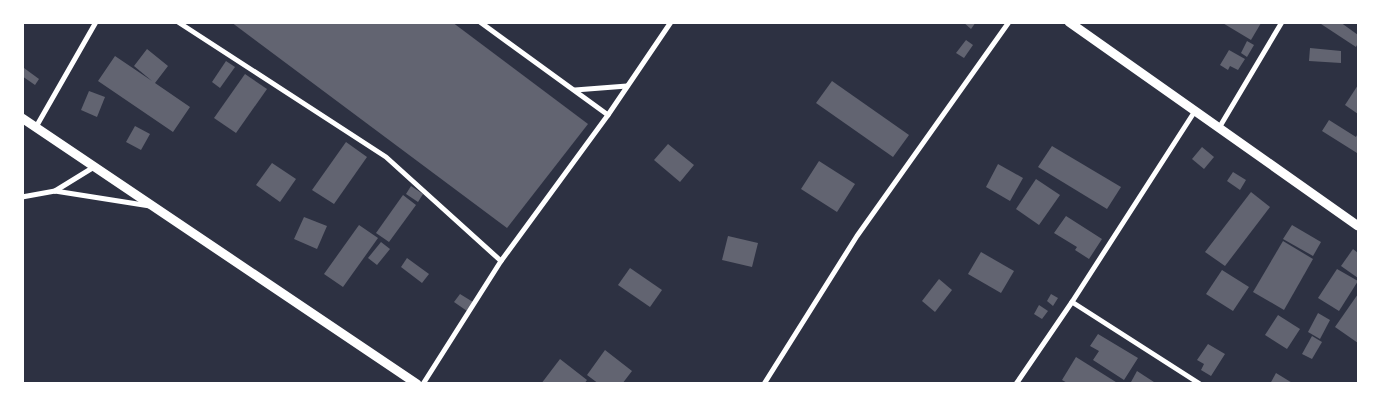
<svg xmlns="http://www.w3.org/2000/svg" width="1381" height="406" viewBox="0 0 1381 406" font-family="Roboto,sans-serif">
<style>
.building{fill:#626471}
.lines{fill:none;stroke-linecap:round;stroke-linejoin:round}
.minor{stroke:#fff;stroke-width:5}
.tertiary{stroke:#fff;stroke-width:9}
</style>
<rect width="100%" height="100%" fill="#2d3142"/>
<g class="building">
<polygon points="231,22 452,22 588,124 507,228"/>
<polygon points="963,22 976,22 971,29"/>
<polygon points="1221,22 1259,22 1261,23 1251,40"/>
<polygon points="1318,22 1340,22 1358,35 1358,43 1356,47"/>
<polygon points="966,40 973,45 964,58 956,53"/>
<polygon points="1247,41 1254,45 1247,57 1241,53"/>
<polygon points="1310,48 1341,51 1341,63 1309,61"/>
<polygon points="147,49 168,66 155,83 190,107 173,132 98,81 115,56 152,81 134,66"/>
<polygon points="1229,50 1245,59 1238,70 1230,66 1228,70 1220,65"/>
<polygon points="226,61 235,67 220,88 212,82"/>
<polygon points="24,68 39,79 35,85 22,76 22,70"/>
<polygon points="245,74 267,89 236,133 214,118"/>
<polygon points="832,81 909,135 893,157 816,103"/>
<polygon points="1358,85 1358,114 1345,105"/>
<polygon points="89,91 105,97 97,117 81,110"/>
<polygon points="1329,120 1356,137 1358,133 1357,153 1322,131"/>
<polygon points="135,126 150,134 141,150 126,142"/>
<polygon points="346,142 367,157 334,204 312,190"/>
<polygon points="668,144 694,165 680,182 654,160"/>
<polygon points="1052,146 1121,187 1107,209 1038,167"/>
<polygon points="1202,147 1214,157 1204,169 1192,159"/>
<polygon points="819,161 855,184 837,212 801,189"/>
<polygon points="272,163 296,179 280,202 256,185"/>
<polygon points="998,164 1023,178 1010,201 986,187"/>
<polygon points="1233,172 1246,180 1240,190 1227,181"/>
<polygon points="1036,179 1060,195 1039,225 1016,209"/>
<polygon points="411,186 423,194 418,202 406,194"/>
<polygon points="1251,192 1270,207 1225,266 1205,252"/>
<polygon points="403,195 416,205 389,242 376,233"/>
<polygon points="1066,216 1102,239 1089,259 1075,250 1077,247 1054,233"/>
<polygon points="304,217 327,226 317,249 294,239"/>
<polygon points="359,225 378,238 343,287 324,274"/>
<polygon points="1292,225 1321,242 1313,256 1283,239"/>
<polygon points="728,236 758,243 752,267 722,260"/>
<polygon points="1283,241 1313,259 1284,310 1253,292"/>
<polygon points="381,242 390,249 377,265 368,258"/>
<polygon points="1353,249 1358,253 1358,278 1341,266"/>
<polygon points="981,252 1014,271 1001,293 968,274"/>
<polygon points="407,258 429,274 422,283 401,267"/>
<polygon points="630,268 662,290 650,307 618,285"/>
<polygon points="1337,269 1358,281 1339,311 1318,298"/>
<polygon points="1222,270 1249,287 1233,311 1206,294"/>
<polygon points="939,279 952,290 935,312 922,301"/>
<polygon points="460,294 473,302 467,311 454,302"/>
<polygon points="1051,294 1058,298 1053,306 1047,301"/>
<polygon points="1358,294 1358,343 1335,327"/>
<polygon points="1039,305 1048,311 1042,319 1034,314"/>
<polygon points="1318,313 1330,320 1320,339 1308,332"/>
<polygon points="1278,315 1300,329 1287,349 1265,335"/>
<polygon points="1098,334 1138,358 1124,380 1093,360 1099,351 1090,346"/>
<polygon points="1312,336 1322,342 1312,359 1302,354"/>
<polygon points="1208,344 1225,354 1211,376 1201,370 1204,364 1197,360"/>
<polygon points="605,350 632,371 622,384 599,384 587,375"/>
<polygon points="1076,357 1119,384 1069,384 1062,380"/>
<polygon points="560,359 587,380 584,384 541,384"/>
<polygon points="1137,371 1157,384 1134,384 1131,382"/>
<polygon points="1276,373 1294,384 1270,384"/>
</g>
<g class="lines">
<g class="minor">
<polyline points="178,22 386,157 501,261"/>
<polyline points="480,22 608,115"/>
<polyline points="575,90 627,86"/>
<polyline points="36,127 96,22"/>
<polyline points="1219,128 1282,22"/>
<polyline points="55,191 94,167"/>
<polyline points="22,197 55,191 150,206"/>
<polyline points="1072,302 1200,384"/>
<polyline points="423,384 501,261 608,115 671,22"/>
<polyline points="764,384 857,236 1009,22"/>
<polyline points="1016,384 1072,302 1195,111"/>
</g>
<g class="tertiary">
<polyline points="1069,22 1358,226"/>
<polyline points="22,118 417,384"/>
</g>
</g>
<rect width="1381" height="406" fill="none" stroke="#ffffff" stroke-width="48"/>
</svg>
